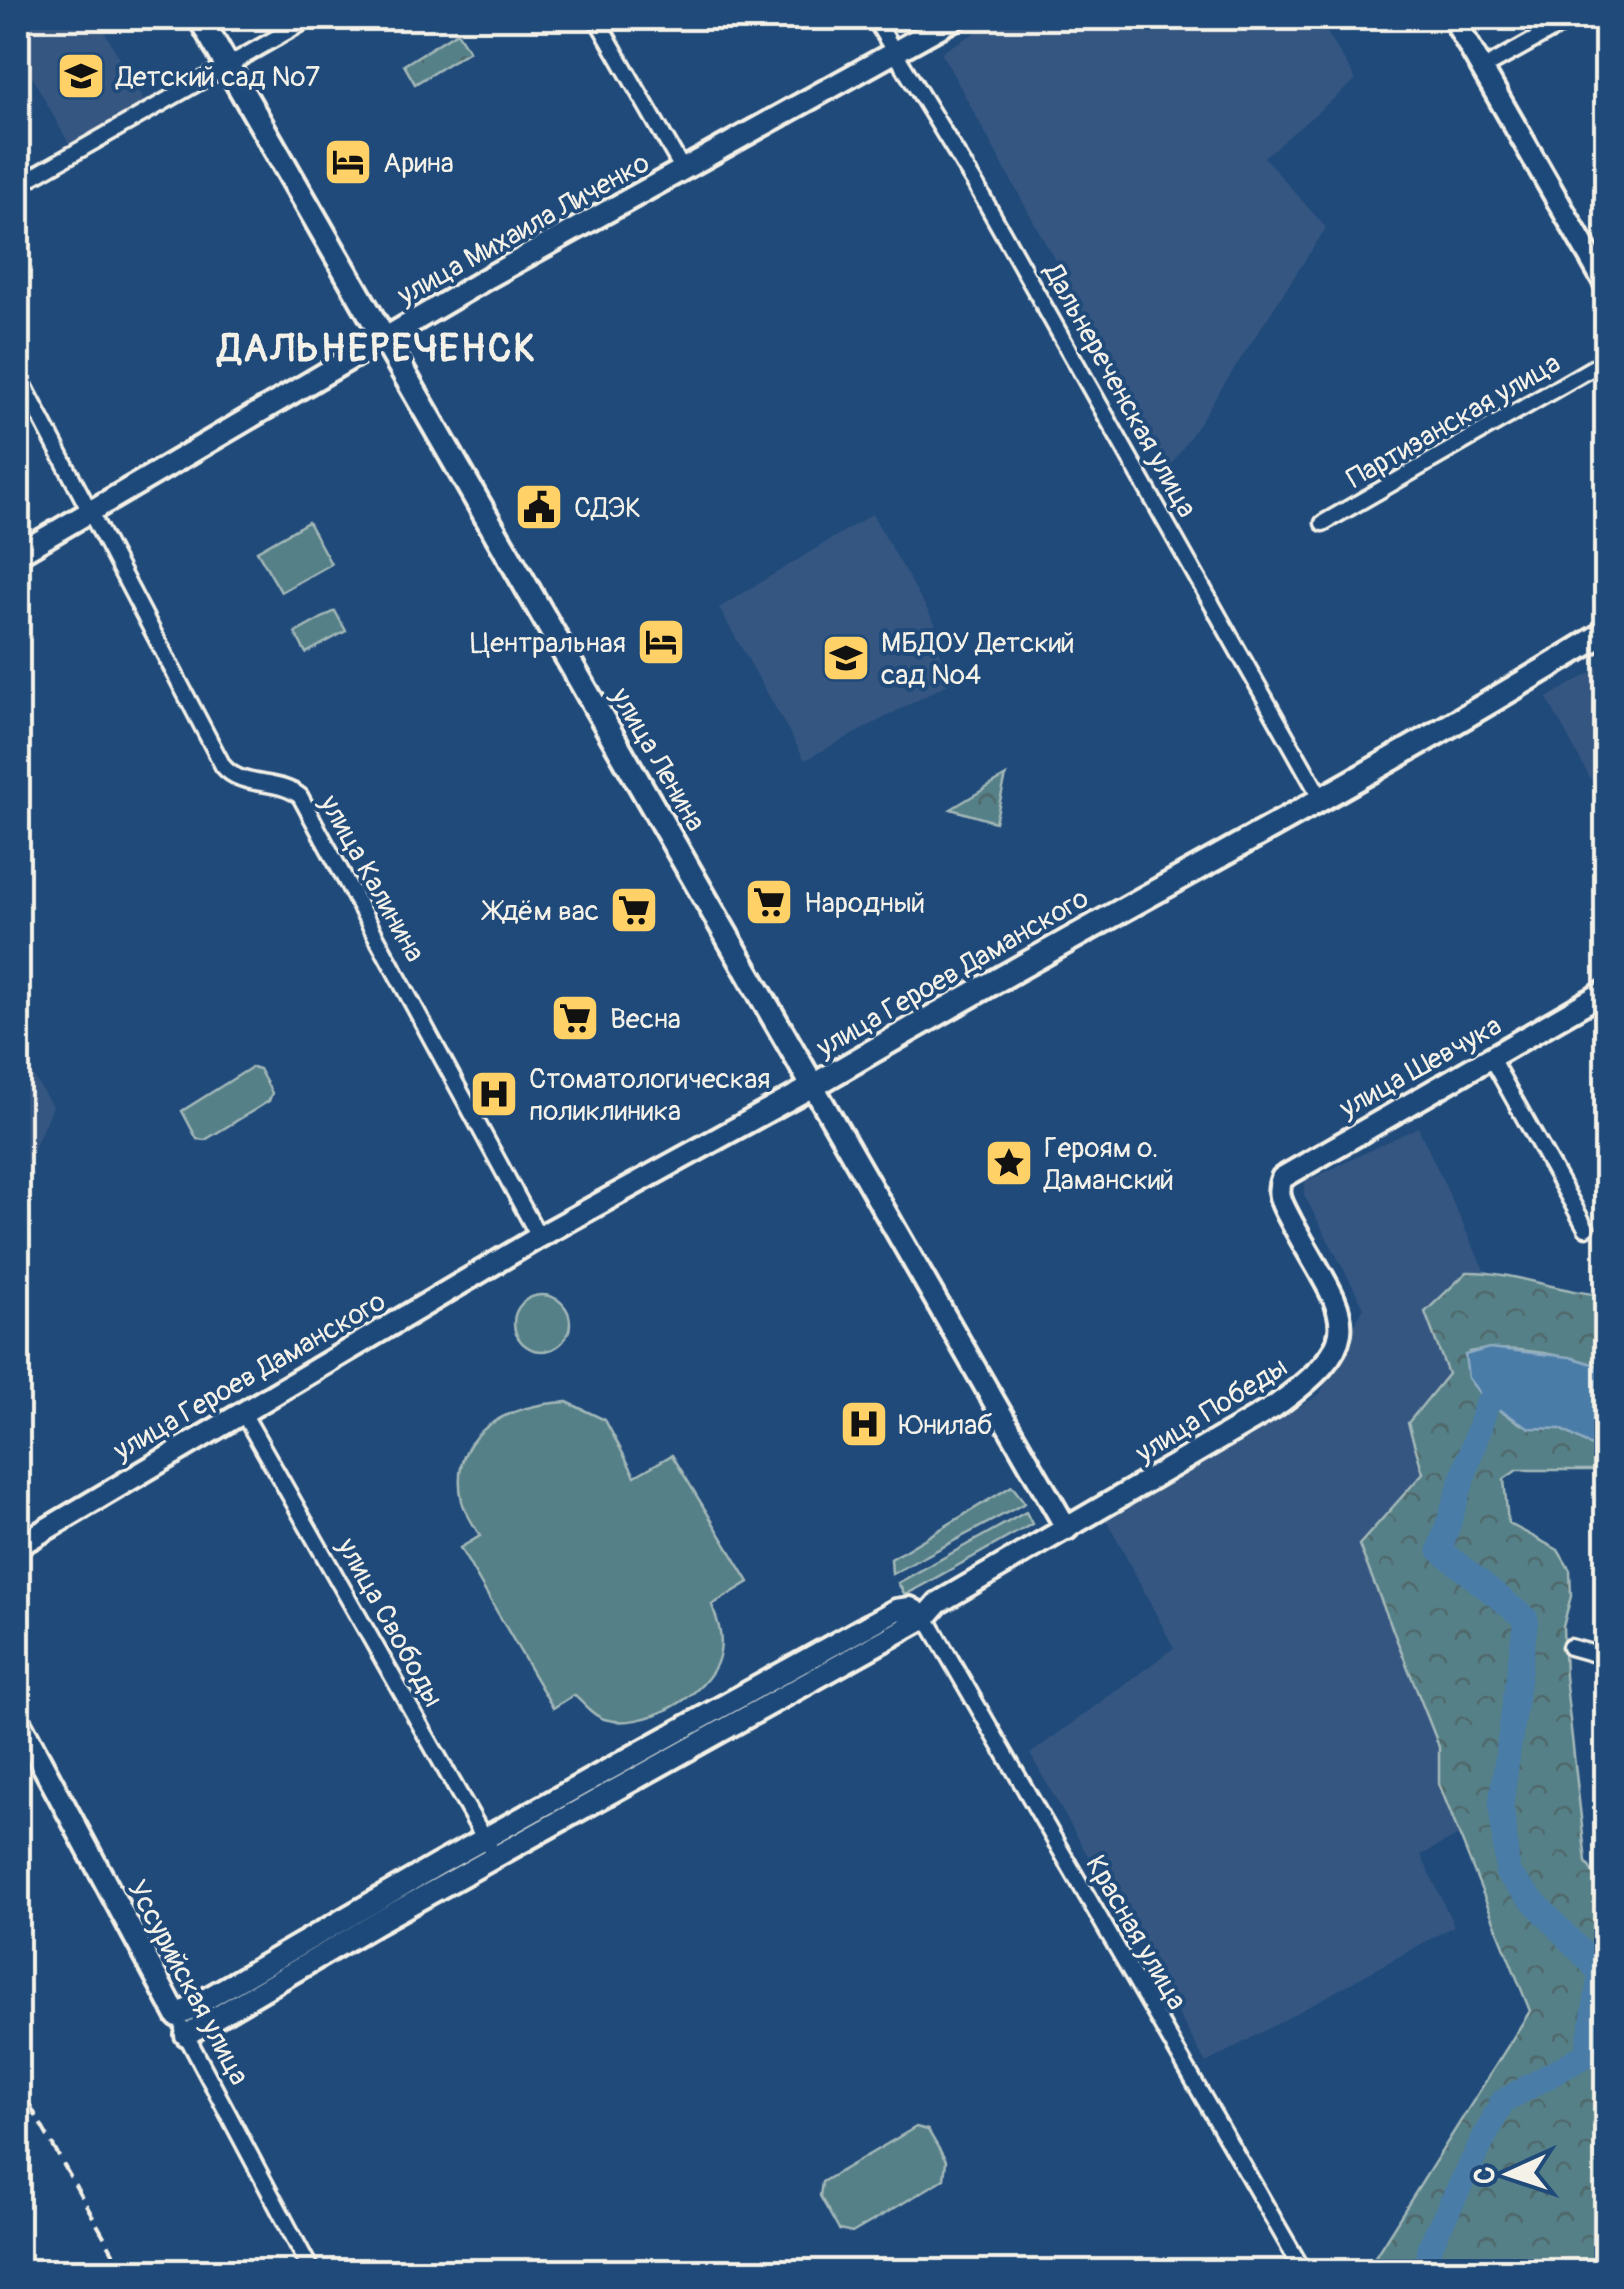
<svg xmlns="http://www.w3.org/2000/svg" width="1624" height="2289" viewBox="0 0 1624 2289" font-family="Pangolin,sans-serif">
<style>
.built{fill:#365781}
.green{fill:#558088;stroke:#a4b8b8;stroke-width:2.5}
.forest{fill:url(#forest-crowns);stroke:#a4b8b8;stroke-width:2.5}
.water{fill:#4a7ca7;stroke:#8eabc1;stroke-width:2.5}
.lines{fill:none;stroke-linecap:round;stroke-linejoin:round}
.river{stroke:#4a7ca7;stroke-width:25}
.street-casing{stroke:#f4f1e8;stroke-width:21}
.secondary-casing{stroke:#f4f1e8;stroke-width:28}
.primary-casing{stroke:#f4f1e8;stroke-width:30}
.street{stroke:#1f4a7a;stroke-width:14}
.secondary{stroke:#1f4a7a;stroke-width:20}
.primary{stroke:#1f4a7a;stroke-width:22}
.rail{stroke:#f4f1e8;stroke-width:4;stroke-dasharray:15 8;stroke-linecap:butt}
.labels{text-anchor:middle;stroke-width:8;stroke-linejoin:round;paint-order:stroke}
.poi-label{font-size:28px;fill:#f4f1e8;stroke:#1f4a7a;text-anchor:start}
.street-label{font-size:28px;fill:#f4f1e8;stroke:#1f4a7a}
.district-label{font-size:38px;font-weight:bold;letter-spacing:2.5px;fill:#f4f1e8;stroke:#1f4a7a}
</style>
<defs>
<pattern id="forest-crowns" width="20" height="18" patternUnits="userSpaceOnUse" patternTransform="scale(2.5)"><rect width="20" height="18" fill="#558088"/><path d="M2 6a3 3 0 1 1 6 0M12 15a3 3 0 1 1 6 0" fill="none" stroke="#50676a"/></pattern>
</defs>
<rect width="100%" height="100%" fill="#1f4a7a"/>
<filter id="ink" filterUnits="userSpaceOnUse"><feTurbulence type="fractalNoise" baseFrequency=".01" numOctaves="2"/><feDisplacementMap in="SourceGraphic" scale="20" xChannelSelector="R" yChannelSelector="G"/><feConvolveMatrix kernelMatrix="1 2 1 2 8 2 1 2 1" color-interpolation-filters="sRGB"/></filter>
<g filter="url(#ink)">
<g class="built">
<polygon points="18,18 97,18 144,102 69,144 18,51"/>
<polygon points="1002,18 1318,18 1356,80 1264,157 1326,228 1169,469 941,52"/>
<polygon points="872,514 936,625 931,636 955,680 805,760 719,608"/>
<polygon points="1606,664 1606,808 1547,698"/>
<polygon points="18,1052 52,1106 27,1166 34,1174 18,1191"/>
<polygon points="1418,1127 1485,1272 1467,1272 1426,1311 1448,1374 1409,1423 1423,1473 1359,1545 1439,1746 1439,1784 1459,1835 1421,1855 1454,1926 1206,2063 1030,1754 1174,1648 1107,1521 1320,1394 1364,1307 1304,1195 1305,1182"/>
</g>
<g class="green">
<polygon points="308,522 331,564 281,592 257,551"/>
<polygon points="335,611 346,631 306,653 295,633"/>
<polygon points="252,1067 259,1069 272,1093 269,1101 205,1140 197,1139 182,1111"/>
<circle cx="542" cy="1323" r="28"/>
<path d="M 567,1402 L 605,1420 L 635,1476 L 672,1455 L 749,1582 L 712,1605 C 718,1622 724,1638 719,1657 C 708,1696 643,1731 604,1719 C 593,1716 583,1703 574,1695 L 553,1708 L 460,1548 L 480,1536 C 474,1525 465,1513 462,1501 C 447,1431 511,1404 567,1402 Z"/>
<polygon points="1012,1486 1025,1503 892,1574 891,1559"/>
<polygon points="1026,1512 1032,1524 905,1595 898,1583"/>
<polygon points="916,2127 928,2130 946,2161 944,2179 852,2233 839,2230 820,2196 822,2182"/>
</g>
<g class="forest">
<polygon points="457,32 469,51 415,84 404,65"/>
<polygon points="1006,776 995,822 951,809"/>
<path d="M 1467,1272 C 1514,1271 1559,1293 1606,1295 L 1606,1368 C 1564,1355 1513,1344 1469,1352 L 1469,1378 L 1487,1403 L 1521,1424 L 1561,1429 L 1606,1454 L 1606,1470 L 1517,1470 L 1504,1479 L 1508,1523 L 1558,1550 L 1570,1570 L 1571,1596 L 1563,1627 L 1565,1676 L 1586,1862 L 1606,1893 L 1606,2182 L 1603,2212 L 1606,2271 L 1366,2271 L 1530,2011 L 1439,1784 L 1439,1746 L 1359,1545 L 1423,1473 L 1408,1423 L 1448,1374 L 1425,1312 Z"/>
</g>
<polygon class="water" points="1489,1348 1570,1357 1606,1368 1606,1454 1561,1429 1530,1428 1487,1403 1468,1378 1465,1355"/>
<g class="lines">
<polyline class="river" points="1426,2272 1429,2248 1502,2102 1587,2054 1601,1973 1508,1874 1501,1804 1526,1619 1440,1550 1487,1403 1504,1393 1519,1396"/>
<g class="street-casing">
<g id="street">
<polyline points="596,18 683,170"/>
<polyline points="874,18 977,187 1317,791"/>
<polyline points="1482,69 1574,18"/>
<polyline points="18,185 311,18"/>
<path d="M 18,374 L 223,766 C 242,789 277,778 300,796 L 539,1237"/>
<polyline points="1323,523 1606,360"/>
<polyline points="1491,1058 1586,1228"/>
<polyline points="243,1413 495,1857"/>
<polyline points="926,1617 1304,2272"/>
<polyline points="1570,1647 1606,1657"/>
<polyline points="183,2029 312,2272"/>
</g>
</g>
<g class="secondary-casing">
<g id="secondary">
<polyline points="1453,18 1606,285"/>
<polyline points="18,554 489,277 956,18"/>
<polyline points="18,1546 539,1237 813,1086 1067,1529"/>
<polyline points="18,1719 177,2016 437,1865 896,1610 910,1608 926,1617"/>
<path d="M 186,2035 L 380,1921 L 926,1617 L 938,1603 L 1274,1407 C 1377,1333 1342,1316 1291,1221 C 1283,1205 1275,1195 1282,1178 L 1606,991"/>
</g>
</g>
<g class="primary-casing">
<path id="primary" d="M 200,18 L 813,1086 C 1076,931 1347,792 1606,632"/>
</g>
<use href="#street" class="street"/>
<use href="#secondary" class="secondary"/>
<use href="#primary" class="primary"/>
<polyline class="rail" points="18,2084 124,2272"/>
</g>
</g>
<defs>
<g id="school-square" transform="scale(2.5)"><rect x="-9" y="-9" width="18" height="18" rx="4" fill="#ffd166" stroke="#1f4a7a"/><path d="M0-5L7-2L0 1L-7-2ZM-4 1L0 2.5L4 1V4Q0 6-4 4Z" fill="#111"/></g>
<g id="hotel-square" transform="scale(2.5)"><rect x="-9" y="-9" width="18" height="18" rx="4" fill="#ffd166" stroke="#1f4a7a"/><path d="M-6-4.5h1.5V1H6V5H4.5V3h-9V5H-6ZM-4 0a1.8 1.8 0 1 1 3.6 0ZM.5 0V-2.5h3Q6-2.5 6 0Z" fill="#111"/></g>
<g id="civic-square" transform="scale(2.5)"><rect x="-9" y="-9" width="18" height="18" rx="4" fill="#ffd166" stroke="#1f4a7a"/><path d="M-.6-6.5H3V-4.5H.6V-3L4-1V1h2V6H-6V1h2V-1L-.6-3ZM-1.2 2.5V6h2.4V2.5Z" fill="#111"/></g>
<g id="supermarket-square" transform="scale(2.5)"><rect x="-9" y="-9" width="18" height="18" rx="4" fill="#ffd166" stroke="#1f4a7a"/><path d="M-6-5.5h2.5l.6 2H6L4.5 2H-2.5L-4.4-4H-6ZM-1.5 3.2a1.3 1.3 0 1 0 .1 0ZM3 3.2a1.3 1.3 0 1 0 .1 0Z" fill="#111"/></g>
<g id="hospital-square" transform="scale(2.5)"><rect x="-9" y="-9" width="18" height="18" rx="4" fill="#ffd166" stroke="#1f4a7a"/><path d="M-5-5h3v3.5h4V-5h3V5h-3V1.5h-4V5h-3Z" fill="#111"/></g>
<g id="sight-square" transform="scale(2.5)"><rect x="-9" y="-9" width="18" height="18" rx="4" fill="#ffd166" stroke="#1f4a7a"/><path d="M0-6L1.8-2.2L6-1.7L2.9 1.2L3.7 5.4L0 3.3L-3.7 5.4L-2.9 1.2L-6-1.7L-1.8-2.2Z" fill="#111"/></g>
</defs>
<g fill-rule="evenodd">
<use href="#school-square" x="81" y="76"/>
<use href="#hotel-square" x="348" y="162"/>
<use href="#civic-square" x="539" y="507"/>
<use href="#hotel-square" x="661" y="642"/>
<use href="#school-square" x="846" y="658"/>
<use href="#supermarket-square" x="769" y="902"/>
<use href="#supermarket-square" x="634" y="910"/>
<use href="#supermarket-square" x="575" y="1018"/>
<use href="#hospital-square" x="494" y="1094"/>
<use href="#sight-square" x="1009" y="1163"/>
<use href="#hospital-square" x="864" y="1424"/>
</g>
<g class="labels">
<g class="poi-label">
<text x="116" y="86">Детский сад №7</text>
<text x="383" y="172">Арина</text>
<text x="574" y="517">СДЭК</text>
<text x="626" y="652" text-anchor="end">Центральная</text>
<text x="881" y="652">МБДОУ Детский<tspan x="881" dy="32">сад №4</tspan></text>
<text x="804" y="912">Народный</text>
<text x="599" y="920" text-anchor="end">Ждём вас</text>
<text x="610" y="1028">Весна</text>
<text x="529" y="1088">Стоматологическая<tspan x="529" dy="32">поликлиника</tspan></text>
<text x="1044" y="1157">Героям о.<tspan x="1044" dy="32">Даманский</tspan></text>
<text x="899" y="1434">Юнилаб</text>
</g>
<g class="street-label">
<text transform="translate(523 228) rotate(-29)" y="10">улица Михаила Личенко</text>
<text transform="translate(1121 390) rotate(61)" y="10">Дальнереченская улица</text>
<text transform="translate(1453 420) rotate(-30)" y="10">Партизанская улица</text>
<text transform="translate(659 759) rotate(60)" y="10">улица Ленина</text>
<text transform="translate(373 878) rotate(61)" y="10">улица Калинина</text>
<text transform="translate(952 972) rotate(-30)" y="10">улица Героев Даманского</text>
<text transform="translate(1420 1066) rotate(-29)" y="10">улица Шевчука</text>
<text transform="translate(249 1375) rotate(-30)" y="10">улица Героев Даманского</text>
<text transform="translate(1211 1409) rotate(-32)" y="10">улица Победы</text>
<text transform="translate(391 1622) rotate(61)" y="10">улица Свободы</text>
<text transform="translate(1137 1932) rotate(60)" y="10">Красная улица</text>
<text transform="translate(189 1982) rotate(62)" y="10">Уссурийская улица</text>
</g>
<g class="district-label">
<text x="378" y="361">ДАЛЬНЕРЕЧЕНСК</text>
</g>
</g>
<rect width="1624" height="2289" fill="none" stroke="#1f4a7a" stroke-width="60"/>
<rect x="30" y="30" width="1564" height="2229" fill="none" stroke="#f4f1e8" stroke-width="4" filter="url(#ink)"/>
<g transform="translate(1509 2174) rotate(267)" stroke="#1f4a7a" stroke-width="8" paint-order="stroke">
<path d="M0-8L18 38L0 25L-18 38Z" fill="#f4f1e8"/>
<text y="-15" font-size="28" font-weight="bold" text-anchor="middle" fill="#f4f1e8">С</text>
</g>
</svg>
